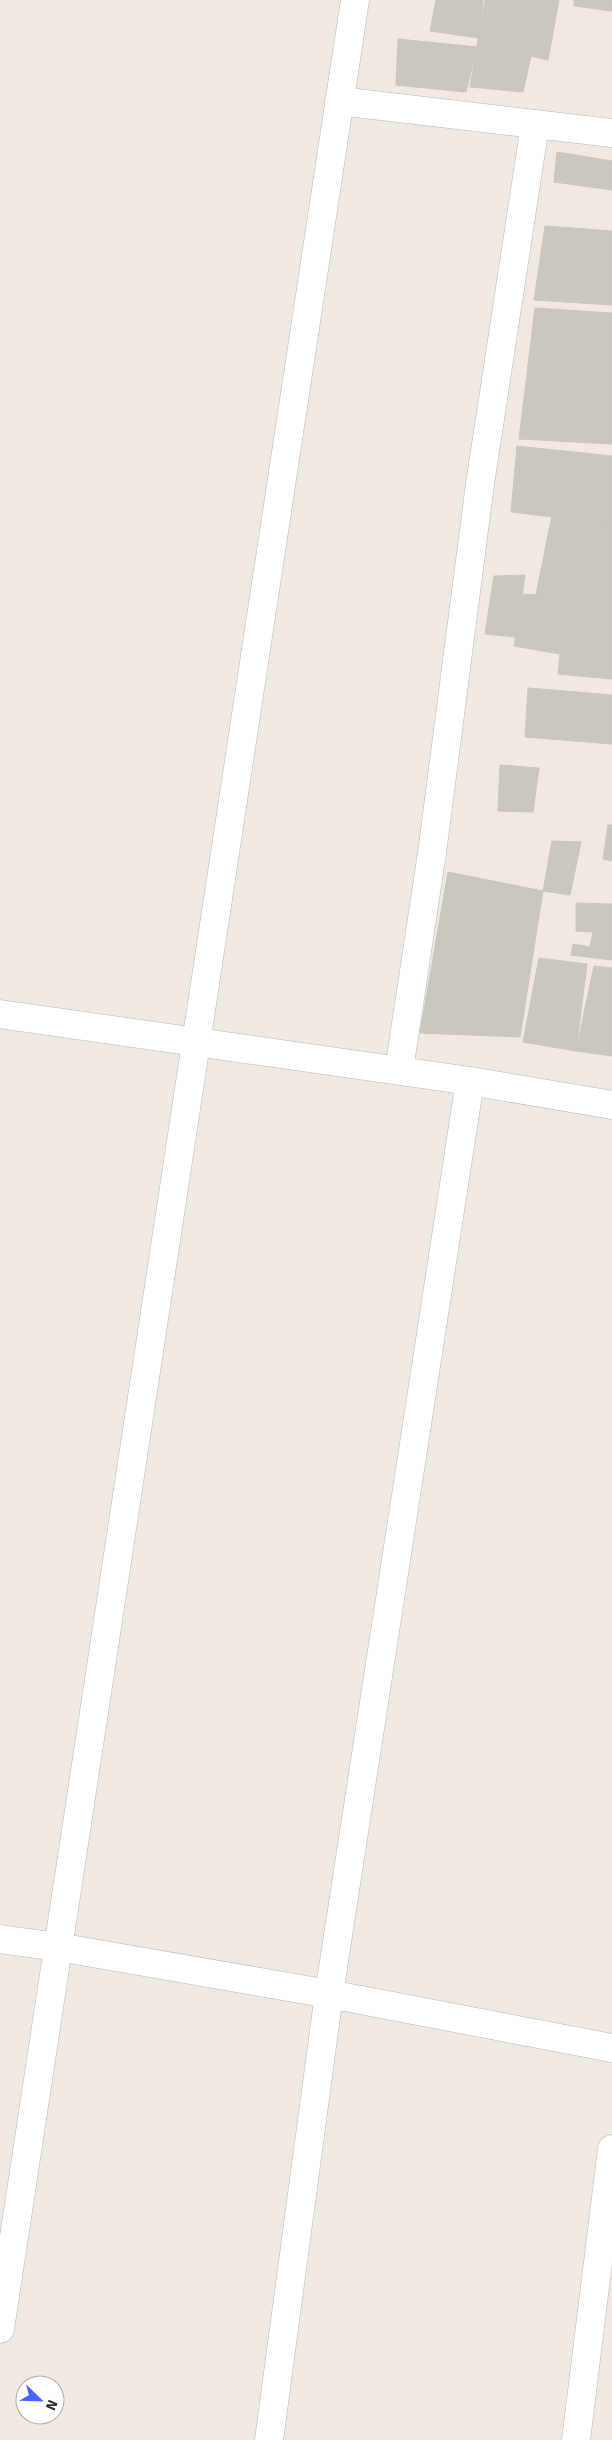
<svg xmlns="http://www.w3.org/2000/svg" width="612" height="2440" viewBox="0 0 612 2440" font-family="Signika,sans-serif">
<style>
.building{fill:#cbc7bf;stroke:#cbc5ba}
.lines{fill:none;stroke-linecap:round;stroke-linejoin:round}
.minor-casing{stroke:#b4b7c1;stroke-width:29}
.minor{stroke:#fff;stroke-width:28}
</style>
<rect width="100%" height="100%" fill="#efe9e1"/>
<g class="building">
<polygon points="436,0 483,0 479,38 430,31"/>
<polygon points="485,0 559,0 548,60 531,56 523,92 470,87"/>
<polygon points="574,0 612,0 612,11 574,6"/>
<polygon points="398,39 477,47 466,92 396,85"/>
<polygon points="557,152 612,161 612,190 554,182"/>
<polygon points="545,226 612,231 612,305 534,300"/>
<polygon points="535,308 612,313 612,444 519,439"/>
<polygon points="517,446 612,456 612,524 511,512"/>
<polygon points="552,515 612,524 612,600 536,595"/>
<polygon points="525,575 516,637 485,634 494,576"/>
<polygon points="523,594 612,600 612,679 558,674 560,654 514,646"/>
<polygon points="528,688 612,695 612,744 525,737"/>
<polygon points="500,765 539,768 533,812 498,811"/>
<polygon points="608,825 612,825 612,861 603,859"/>
<polygon points="552,841 581,842 570,895 543,891"/>
<polygon points="448,872 543,891 520,1037 420,1033"/>
<polygon points="576,903 612,904 612,960 571,955 573,944 590,947 593,932 576,931"/>
<polygon points="539,958 587,964 576,1051 523,1042"/>
<polygon points="594,966 612,968 612,1056 576,1051"/>
</g>
<g class="lines">
<g class="minor-casing">
<g id="minor">
<polyline points="339,101 612,133"/>
<polyline points="0,1014 470,1081 612,1105"/>
<polyline points="399,1070 432,853 480,484 535,125"/>
<polyline points="0,1939 58,1947 329,1994 612,2048"/>
<polyline points="0,2329 355,0"/>
<polyline points="269,2440 329,1994 470,1081"/>
<polyline points="576,2440 612,2149"/>
</g>
</g>
<use href="#minor" class="minor"/>
</g>
<g transform="translate(40 2400) rotate(113)"><circle r="24" fill="#ffffff" stroke="#ababab"/>
<path d="M0-4L9 19L0 12L-9 19Z" fill="#4264fb"/>
<text y="-8" font-size="14" font-weight="bold" text-anchor="middle" fill="#2e2e2e">N</text>
</g>
</svg>
